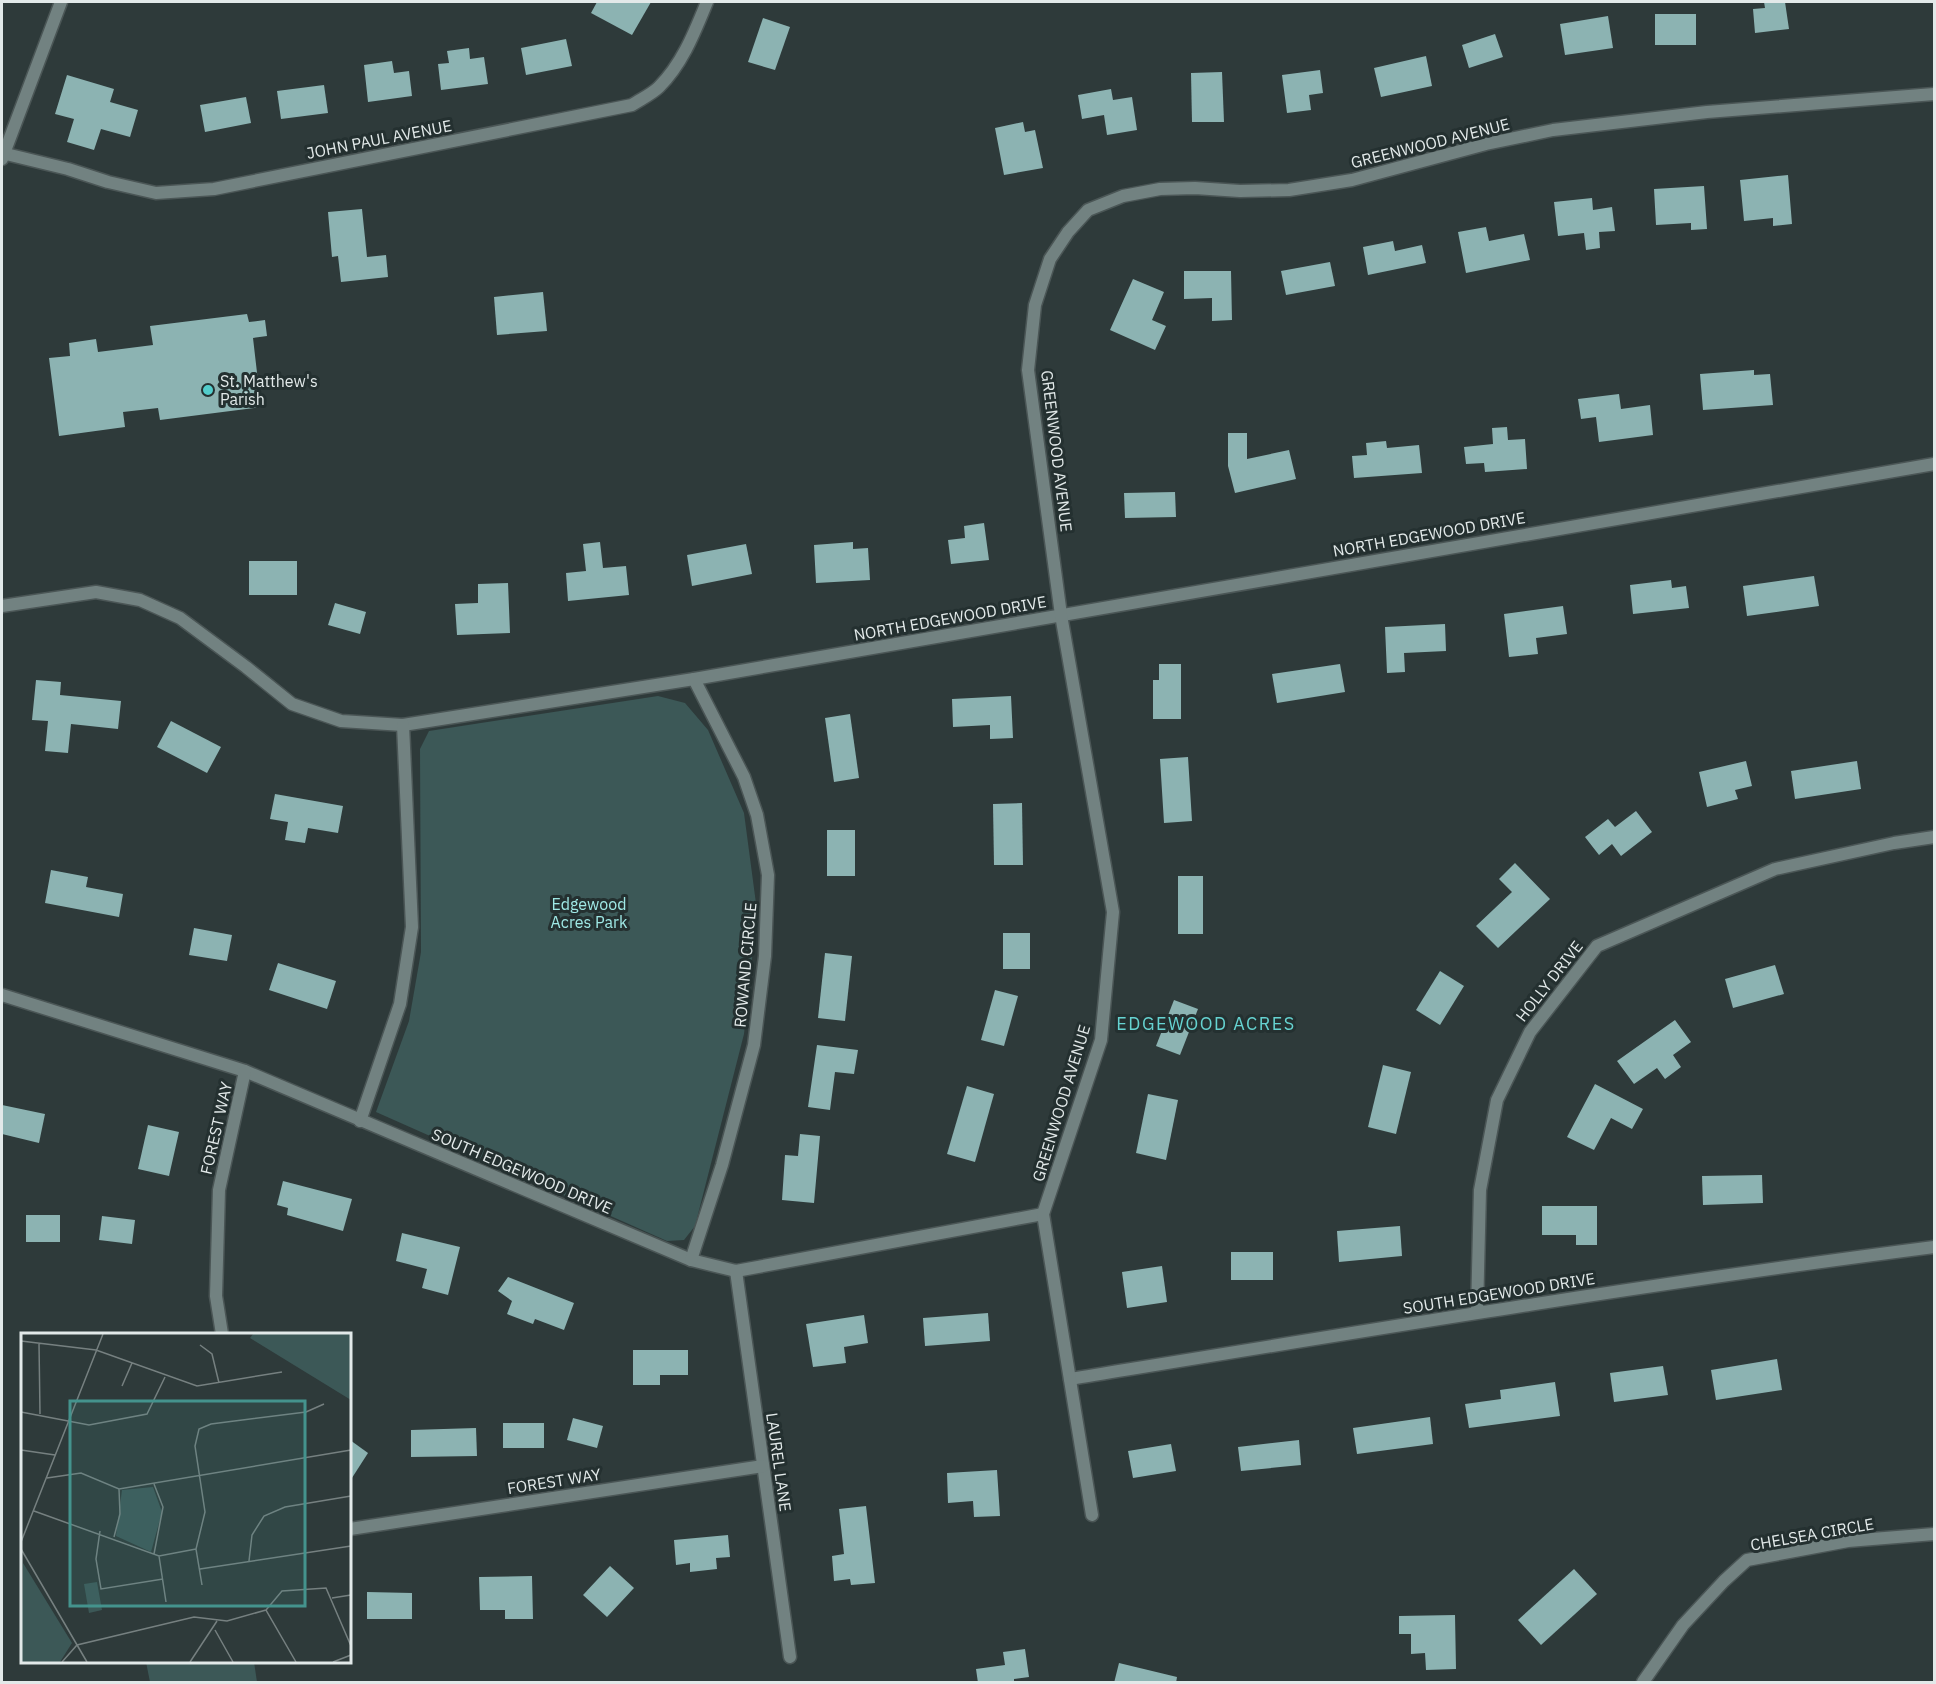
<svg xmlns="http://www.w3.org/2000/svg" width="1936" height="1684" viewBox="0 0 1936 1684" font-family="'IBM Plex Sans',sans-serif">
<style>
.green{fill:#3c5857}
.building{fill:#8cb3b2}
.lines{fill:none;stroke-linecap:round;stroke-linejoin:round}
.minor-casing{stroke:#4b5656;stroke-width:15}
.tertiary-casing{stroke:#4b5656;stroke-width:15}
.minor{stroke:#728281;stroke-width:12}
.tertiary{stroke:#728281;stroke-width:12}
.poi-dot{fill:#53cdcb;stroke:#243030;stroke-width:2}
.labels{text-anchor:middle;stroke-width:6;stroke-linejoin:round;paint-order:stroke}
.street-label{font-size:16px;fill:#e2e9e9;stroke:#243030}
.poi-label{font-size:16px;fill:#e2e9e9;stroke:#243030;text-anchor:start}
.park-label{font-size:16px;fill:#9fe8e5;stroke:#243030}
.neighbourhood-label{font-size:18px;letter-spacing:1.5px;fill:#66d3d1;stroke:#243030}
.inset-road{fill:none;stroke:#768080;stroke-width:1.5}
.view{fill:#44938d;fill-opacity:0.15;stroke:#44938d;stroke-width:3}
.inset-edge{fill:none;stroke:#e2e9e9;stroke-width:3}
</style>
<rect width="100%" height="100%" fill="#2e3a3a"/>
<g class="green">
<polygon points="658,696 685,703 708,730 744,813 757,911 744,1034 695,1226 684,1240 667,1241 376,1112 409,1021 421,952 420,749 429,731"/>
<polygon points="146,1662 254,1662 257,1682 150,1682"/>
</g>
<g class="building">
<polygon points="597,2 651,2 632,35 591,13"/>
<polygon points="1764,2 1785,2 1789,29 1755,33 1753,9 1765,8"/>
<rect x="1655" y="14" width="41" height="31"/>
<polygon points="1608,16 1613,48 1565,55 1560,24"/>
<polygon points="763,18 790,27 775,70 748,62"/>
<polygon points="1495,34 1503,57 1469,68 1462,45"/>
<polygon points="566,39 572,66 526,75 521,48"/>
<polygon points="469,48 470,59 484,57 488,84 441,90 438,64 449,63 447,51"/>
<polygon points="1426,56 1432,86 1381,97 1374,68"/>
<polygon points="392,61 394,73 409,71 412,96 368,102 364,65"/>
<polygon points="1320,70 1323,93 1309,95 1311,110 1287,113 1282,75"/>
<polygon points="1222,72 1224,122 1192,122 1191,73"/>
<polygon points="67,75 114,89 110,102 138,110 130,137 101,129 94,150 67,142 74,119 55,114"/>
<polygon points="324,85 328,113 281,119 277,91"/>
<polygon points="1111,89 1113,100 1132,97 1137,130 1107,135 1104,115 1082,119 1078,95"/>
<polygon points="246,97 251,123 205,132 200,105"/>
<polygon points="1023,122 1025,132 1035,130 1043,168 1004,175 995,128"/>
<polygon points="1788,175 1792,224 1773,226 1773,218 1744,221 1740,180"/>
<polygon points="1704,186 1707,229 1691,230 1691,223 1656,225 1654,189"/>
<polygon points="1592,198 1593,210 1612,207 1615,231 1599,232 1600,248 1586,250 1584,233 1558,236 1554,202"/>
<polygon points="362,209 367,257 386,255 388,277 341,282 338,256 332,257 328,212"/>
<polygon points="1486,227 1489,241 1524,234 1530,260 1466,273 1458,232"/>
<polygon points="1393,241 1395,251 1422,245 1426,263 1368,275 1363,247"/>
<polygon points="1330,262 1335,286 1286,295 1281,271"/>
<polygon points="1184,271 1231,271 1232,320 1212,321 1212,298 1184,299"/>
<polygon points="1133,279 1164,292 1152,320 1166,326 1155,350 1110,330"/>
<polygon points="543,292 547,331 497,335 494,297"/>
<polygon points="247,314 249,322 265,320 267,336 253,338 261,407 160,420 158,408 123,412 125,427 59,436 49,358 70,356 69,343 96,339 98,352 153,345 150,326"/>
<polygon points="1754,370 1754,375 1770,374 1773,405 1703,410 1700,374"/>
<polygon points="1619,394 1621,409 1650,405 1653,435 1599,442 1596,417 1581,419 1578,399"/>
<polygon points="1507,427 1508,440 1525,439 1527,469 1485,472 1484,463 1466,464 1464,447 1493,444 1492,428"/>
<polygon points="1228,433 1247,433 1247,459 1289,450 1296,479 1235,493 1228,466"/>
<polygon points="1386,441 1387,448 1419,445 1422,473 1354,478 1352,456 1367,455 1366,443"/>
<polygon points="1175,492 1176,517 1125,518 1124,493"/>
<polygon points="984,523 989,560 951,564 948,540 965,538 964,526"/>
<polygon points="600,542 603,568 626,566 629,595 568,601 566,573 586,571 583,544"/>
<polygon points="853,542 853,549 868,548 870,580 816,583 814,545"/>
<polygon points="746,544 752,574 692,586 687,555"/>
<rect x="249" y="561" width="48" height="34"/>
<polygon points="1814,576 1819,606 1747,616 1743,586"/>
<polygon points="1671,580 1672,588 1686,586 1689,608 1633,614 1630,585"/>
<polygon points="508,583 510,633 457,635 455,604 478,603 478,584"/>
<polygon points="335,603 366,612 360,634 328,625"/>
<polygon points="1563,606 1567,634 1536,638 1538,654 1509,657 1504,614"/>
<polygon points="1445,624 1446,651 1404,653 1405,672 1387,673 1385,627"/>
<polygon points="1159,664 1181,664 1181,719 1153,719 1153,680 1159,680"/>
<polygon points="1340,664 1345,692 1277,703 1272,674"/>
<polygon points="36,680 61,682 60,695 121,701 118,729 71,724 68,753 45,751 48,721 32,720"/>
<polygon points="1011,696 1013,738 990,739 990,725 953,727 952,699"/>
<polygon points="850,714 859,778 834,782 825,718"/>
<polygon points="171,721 221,747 207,773 157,747"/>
<polygon points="1188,757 1192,821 1164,823 1160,759"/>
<polygon points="1746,761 1752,786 1735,790 1738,799 1707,807 1699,772"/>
<polygon points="1857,761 1861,789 1795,799 1791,771"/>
<polygon points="275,794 343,806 338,833 308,828 305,843 285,840 288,822 270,819"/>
<polygon points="1022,803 1023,865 994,865 993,804"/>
<polygon points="1636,811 1652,832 1621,856 1612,844 1599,855 1585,837 1608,819 1615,827"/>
<rect x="827" y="830" width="28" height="46"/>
<polygon points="1515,863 1550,899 1498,948 1476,926 1512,892 1499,879"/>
<polygon points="51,870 88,877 86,887 123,894 119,917 45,903"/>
<rect x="1178" y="876" width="25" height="58"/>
<polygon points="194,928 232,935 227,961 189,955"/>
<rect x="1003" y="933" width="27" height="36"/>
<polygon points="825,953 852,956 845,1021 818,1018"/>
<polygon points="278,963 336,981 327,1009 269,990"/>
<polygon points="1775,965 1784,994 1733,1008 1725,979"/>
<polygon points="1440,971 1464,986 1440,1025 1416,1010"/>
<polygon points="995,990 1018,996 1004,1046 981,1040"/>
<polygon points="1174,1000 1198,1009 1180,1055 1156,1046"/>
<polygon points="1675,1020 1691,1042 1673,1055 1681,1067 1665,1079 1657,1068 1634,1084 1617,1061"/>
<polygon points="817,1045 858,1050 854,1074 835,1072 830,1110 808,1107"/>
<polygon points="1383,1065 1411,1072 1396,1134 1368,1127"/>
<polygon points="1595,1084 1643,1109 1632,1129 1611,1118 1594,1150 1567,1137"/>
<polygon points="967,1086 994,1094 975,1162 947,1154"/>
<polygon points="1148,1094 1178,1100 1166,1160 1136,1153"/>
<polygon points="2,1105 45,1114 39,1143 2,1134"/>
<polygon points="148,1125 179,1132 169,1176 138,1169"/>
<polygon points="800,1134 820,1136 814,1203 782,1200 785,1155 798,1156"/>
<polygon points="1762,1175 1763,1203 1703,1205 1702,1176"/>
<polygon points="283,1181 352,1199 343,1231 287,1215 288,1208 277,1205"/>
<polygon points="1542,1206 1597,1206 1597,1245 1576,1245 1576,1235 1542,1235"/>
<rect x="26" y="1215" width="34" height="27"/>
<polygon points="102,1216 135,1220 132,1244 99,1240"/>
<polygon points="1400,1226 1402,1256 1339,1262 1337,1231"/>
<polygon points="402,1233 460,1247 448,1295 422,1288 427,1269 396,1261"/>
<rect x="1231" y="1252" width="42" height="28"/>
<polygon points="1162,1266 1167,1302 1127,1308 1122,1272"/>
<polygon points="508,1277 574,1303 564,1330 535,1319 533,1324 507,1314 512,1301 498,1291"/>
<polygon points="988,1313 990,1341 925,1346 923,1318"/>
<polygon points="864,1315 868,1343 844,1347 846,1363 813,1367 806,1324"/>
<polygon points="633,1350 688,1350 688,1375 660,1375 660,1385 633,1385"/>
<polygon points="1777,1359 1782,1390 1716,1400 1711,1370"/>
<polygon points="1663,1366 1668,1395 1614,1402 1610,1373"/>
<polygon points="1555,1382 1560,1416 1469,1428 1465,1404 1501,1399 1500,1390"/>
<polygon points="1430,1417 1433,1444 1357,1454 1353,1428"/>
<polygon points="573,1418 603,1426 597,1448 567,1440"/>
<rect x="503" y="1423" width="41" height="25"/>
<polygon points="476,1428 477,1456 411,1457 411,1430"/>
<polygon points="350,1440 368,1453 350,1481"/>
<polygon points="1299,1440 1301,1465 1241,1471 1238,1447"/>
<polygon points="1171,1444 1176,1471 1133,1478 1128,1451"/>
<polygon points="997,1470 1000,1516 974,1517 973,1501 948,1503 947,1473"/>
<polygon points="866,1506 875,1583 851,1585 850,1579 834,1581 832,1556 844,1554 839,1509"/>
<polygon points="728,1535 730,1557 716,1558 717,1569 690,1572 690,1563 676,1565 674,1540"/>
<polygon points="610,1566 634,1588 607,1617 583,1595"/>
<polygon points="1574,1569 1597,1594 1541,1645 1518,1620"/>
<polygon points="532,1576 533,1619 505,1619 505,1610 480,1610 479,1577"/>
<polygon points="367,1592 412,1593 412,1619 367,1619"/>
<polygon points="1455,1615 1456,1669 1426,1670 1425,1653 1411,1654 1411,1634 1399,1634 1399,1616"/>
<polygon points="1025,1649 1029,1677 1014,1679 1014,1683 978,1683 976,1669 1005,1665 1003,1652"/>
<polygon points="1119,1663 1177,1677 1176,1683 1114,1683"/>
</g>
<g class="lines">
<g class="minor-casing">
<g id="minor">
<path d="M 2,153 L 68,169 L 108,182 L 156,193 L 214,189 L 632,105 C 641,99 652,94 659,87 C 683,63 695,31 707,2"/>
<polyline points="2,606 96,592 140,600 180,618 246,667 292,704 341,721 403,725 694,679 1934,464"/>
<polyline points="2,995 245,1071 691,1260 736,1271 1043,1214"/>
<polyline points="360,1121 400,1004 412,927 403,725"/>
<polyline points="691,1260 722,1165 754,1045 765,956 768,875 757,815 744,777 694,679"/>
<polyline points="736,1271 790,1657"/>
<polyline points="1477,1312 1480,1190 1497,1100 1530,1032 1597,946 1775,869 1894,843 1934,837"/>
<polyline points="222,1334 216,1296 219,1190 245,1071"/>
<path d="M 1070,1379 C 1357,1332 1645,1284 1934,1247"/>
<polyline points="1092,1515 1043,1214 1101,1040 1113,912 1061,615 1028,370 1035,305 1050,259 1068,232 1088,210 1123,196 1160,189 1195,188 1240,191 1289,190 1352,180 1486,144 1553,130 1707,112 1934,94"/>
<polyline points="350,1529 763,1466"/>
<polyline points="1643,1682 1683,1625 1724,1581 1747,1560 1848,1541 1934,1534"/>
</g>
</g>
<g class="tertiary-casing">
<polyline id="tertiary" points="2,159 61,2"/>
</g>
<use href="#minor" class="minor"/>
<use href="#tertiary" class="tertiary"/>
</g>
<circle class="poi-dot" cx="208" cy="390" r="6"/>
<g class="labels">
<g class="street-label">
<text transform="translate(379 139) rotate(-11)" y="6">JOHN PAUL AVENUE</text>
<text transform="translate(1430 143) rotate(-14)" y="6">GREENWOOD AVENUE</text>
<text transform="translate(1057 451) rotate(83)" y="6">GREENWOOD AVENUE</text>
<text transform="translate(1429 534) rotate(-10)" y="6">NORTH EDGEWOOD DRIVE</text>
<text transform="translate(950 618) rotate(-10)" y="6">NORTH EDGEWOOD DRIVE</text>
<text transform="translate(745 965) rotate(-85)" y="6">ROWAND CIRCLE</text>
<text transform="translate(1549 981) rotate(-52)" y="6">HOLLY DRIVE</text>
<text transform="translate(1061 1103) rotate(-73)" y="6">GREENWOOD AVENUE</text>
<text transform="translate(216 1128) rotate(-77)" y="6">FOREST WAY</text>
<text transform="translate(522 1171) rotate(23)" y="6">SOUTH EDGEWOOD DRIVE</text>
<text transform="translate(1499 1293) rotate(-9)" y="6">SOUTH EDGEWOOD DRIVE</text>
<text transform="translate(779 1462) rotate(82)" y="6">LAUREL LANE</text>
<text transform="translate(554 1481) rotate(-9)" y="6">FOREST WAY</text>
<text transform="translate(1812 1534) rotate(-10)" y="6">CHELSEA CIRCLE</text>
</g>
<g class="poi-label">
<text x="220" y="387">St. Matthew's<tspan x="220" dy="18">Parish</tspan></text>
</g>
<g class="park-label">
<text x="589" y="910">Edgewood<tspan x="589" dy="18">Acres Park</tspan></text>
</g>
<g class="neighbourhood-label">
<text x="1206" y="1030">EDGEWOOD ACRES</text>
</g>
</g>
<g transform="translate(21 1333)">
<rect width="330" height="330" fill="#2e3a3a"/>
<path d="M 232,1 L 330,1 L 330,67 L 229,5 ZM 132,154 L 141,179 L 130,219 L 95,203 L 101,157 ZM 2,230 L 51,310 L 39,329 L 0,329 ZM 76,249 L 81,277 L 68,280 L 63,251 Z" fill="#3c5857"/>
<path class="inset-road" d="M 0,8 L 75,17 L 176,53 L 261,39M 18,10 L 19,81M 179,12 L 191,21 L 198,50M 101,53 L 111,30M 0,79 L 68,92 L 126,81 L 144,44M 0,117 L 34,122M 26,145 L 60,140 L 98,156 L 330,117M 13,178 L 138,223 L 175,216M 79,198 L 75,226 L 80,256 L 142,246M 93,204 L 99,181 L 98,156M 0,209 L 82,1M 0,216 L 66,329M 133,221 L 142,174 L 133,151M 138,223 L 145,269M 228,228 L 231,202 L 243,183 L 264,174 L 330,163M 179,236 L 330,213M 181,252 L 175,216 L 184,179 L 174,113 L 178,96 L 190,91 L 285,79 L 303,71M 311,265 L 330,262M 194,297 L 212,329M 41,329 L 56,312 L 173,284 L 206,288 L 245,277M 169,329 L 196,288M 275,329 L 245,277 L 261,258 L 305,255 L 330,313M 312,329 L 330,322"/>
<path class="view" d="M 49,68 L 284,68 L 284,273 L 49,273 Z"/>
<rect width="330" height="330" class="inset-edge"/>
</g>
<rect width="1936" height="1684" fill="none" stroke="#e2e9e9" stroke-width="6"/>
</svg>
